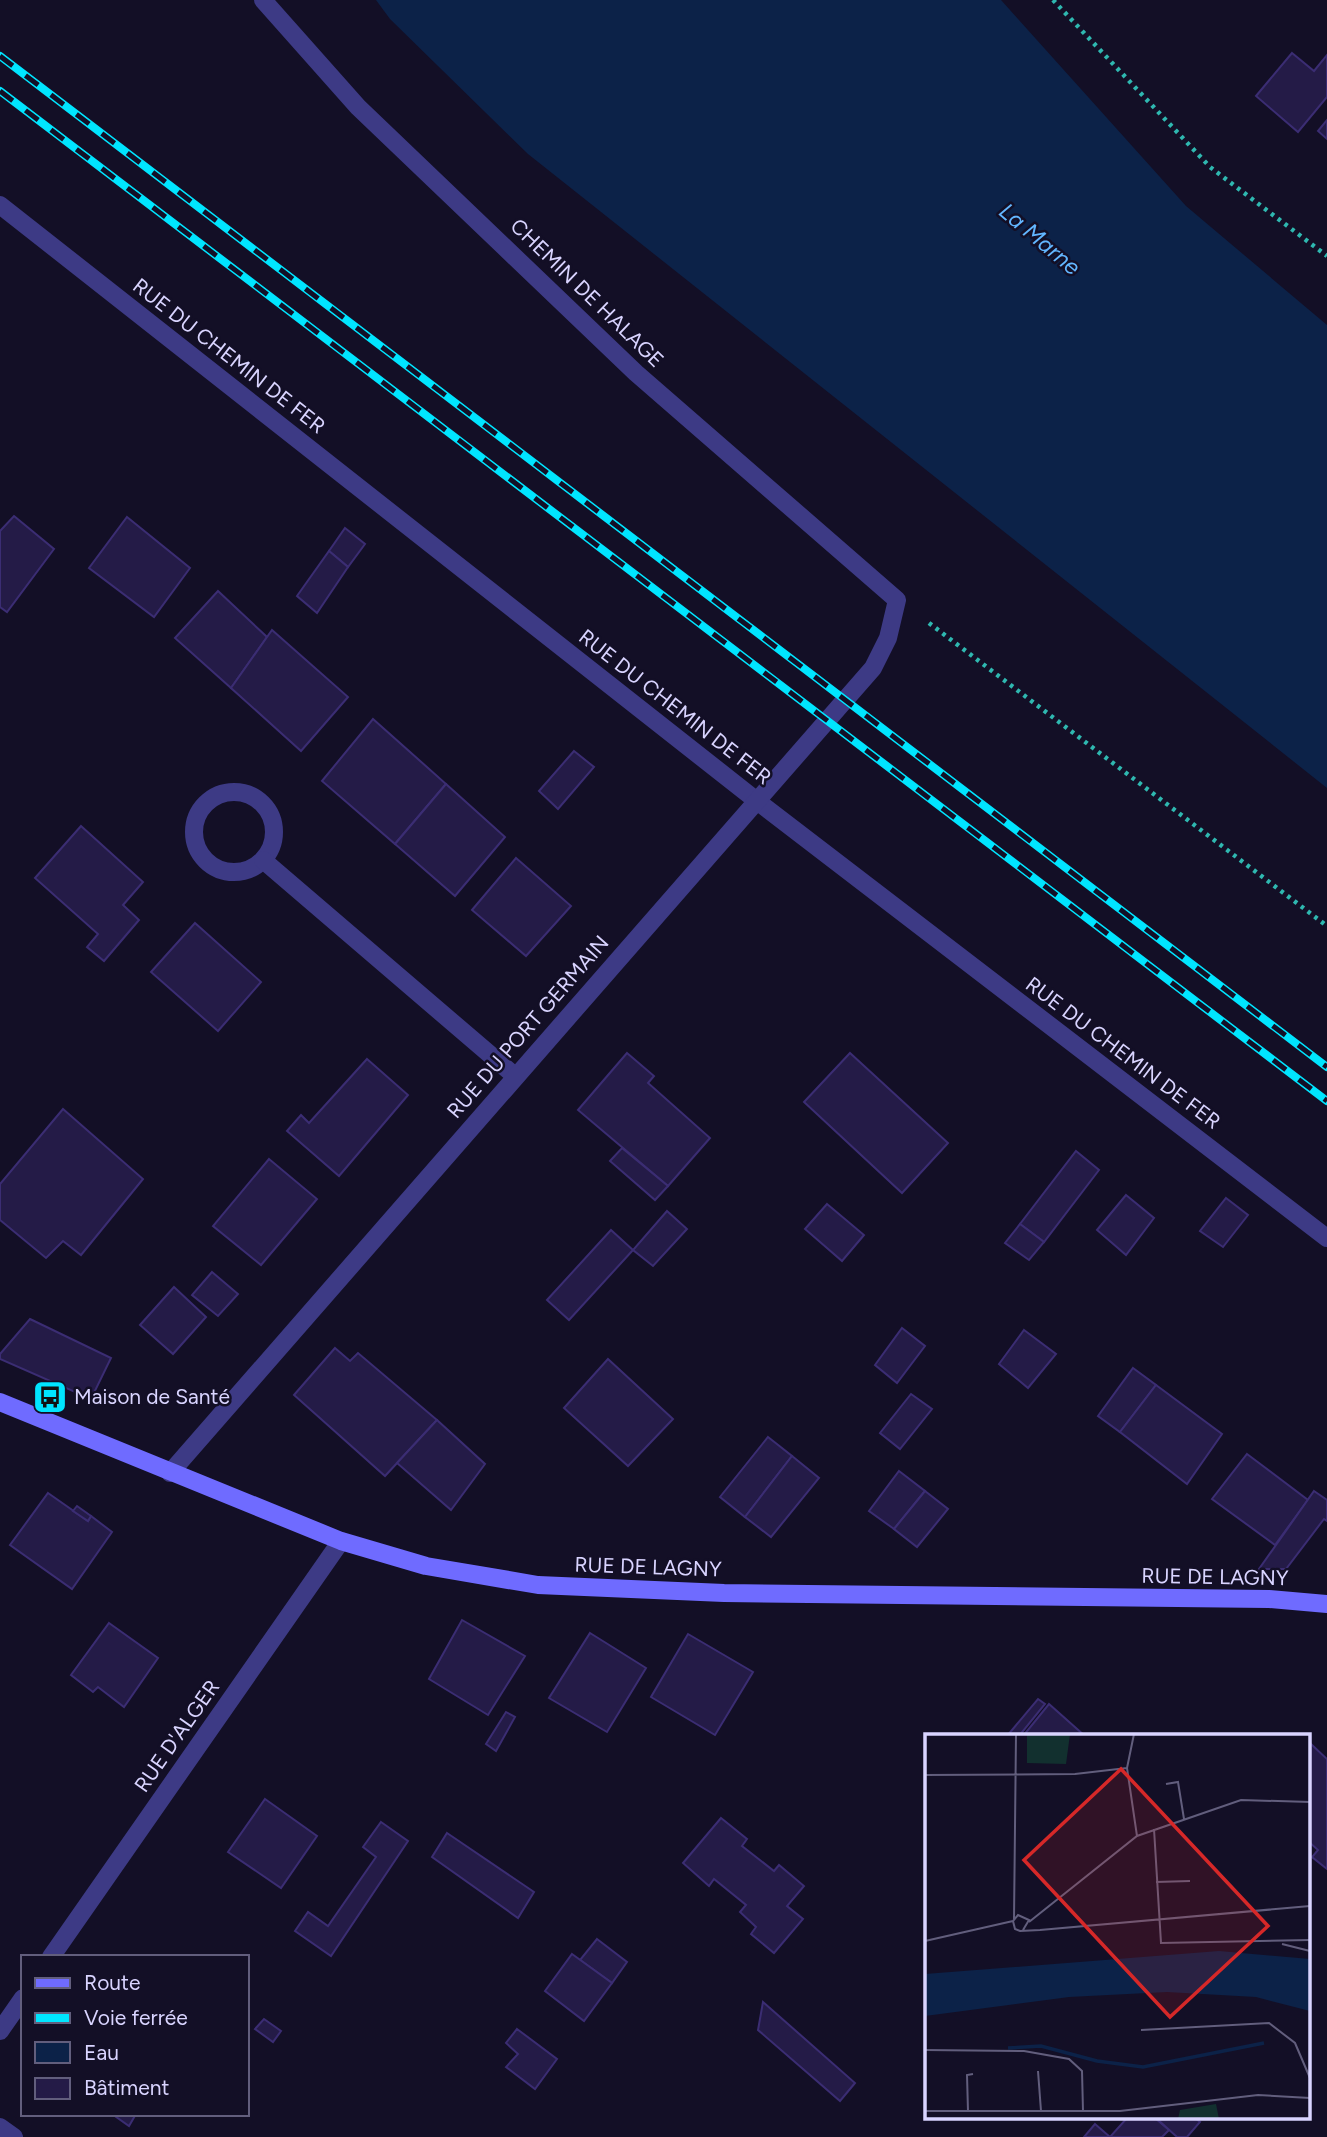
<svg xmlns="http://www.w3.org/2000/svg" width="1327" height="2137" viewBox="0 0 1327 2137" font-family="Figtree,sans-serif">
<style>
.water{fill:#0c2248}
.building{fill:#241b47;stroke:#3b2d73;stroke-width:2}
.lines{fill:none;stroke-linecap:round;stroke-linejoin:round}
.path{stroke:#2fb8b0;stroke-width:4.5;stroke-dasharray:3.5 5;stroke-linecap:butt}
.street{stroke:#3d3a85;stroke-width:18}
.secondary{stroke:#6f6bff;stroke-width:18}
.rail-casing{stroke:#00e5ff;stroke-width:8}
.rail{stroke:#130f26;stroke-width:5;stroke-dasharray:16;stroke-linecap:butt}
.labels{text-anchor:middle;stroke-width:5;stroke-linejoin:round;paint-order:stroke}
.street-label{font-size:21px;fill:#d9d4ff;stroke:#130f26}
.poi-label{font-size:21px;fill:#d9d4ff;stroke:#130f26;text-anchor:start}
.water-label{font-size:23px;font-style:italic;fill:#62b6ff;stroke:#130f26}
.inset-river{fill:none;stroke:#0c2248;stroke-width:3.5}
.inset-road{fill:none;stroke:#625e7d;stroke-width:2}
.view{fill:#d62828;fill-opacity:0.15;stroke:#d62828;stroke-width:3.5}
.inset-edge{fill:none;stroke:#d9d4ff;stroke-width:3.5}
</style>
<rect width="100%" height="100%" fill="#130f26"/>
<polygon class="water" points="376,0 1001,0 1186,206 1327,325 1327,788 528,154 390,19"/>
<g class="building">
<polygon points="1292,53 1314,71 1327,55 1327,97 1298,132 1256,96"/>
<polygon points="1327,120 1327,139 1318,131"/>
<polygon points="14,516 54,549 7,612 0,607 0,531"/>
<polygon points="127,517 190,568 154,617 89,568"/>
<polygon points="345,528 365,544 348,567 329,551"/>
<polygon points="329,551 348,567 317,613 297,596"/>
<polygon points="218,591 267,637 231,688 175,638"/>
<polygon points="272,630 348,697 301,751 231,688"/>
<polygon points="373,719 446,784 395,844 322,781"/>
<polygon points="574,751 594,767 558,809 539,791"/>
<polygon points="446,784 505,837 455,896 395,844"/>
<polygon points="81,826 143,882 123,905 139,920 104,961 87,947 98,934 35,878"/>
<polygon points="516,858 571,906 526,956 472,910"/>
<polygon points="195,923 261,982 218,1031 151,972"/>
<polygon points="627,1053 654,1076 648,1083 710,1138 668,1186 578,1110"/>
<polygon points="850,1053 948,1143 902,1193 804,1102"/>
<polygon points="367,1059 408,1095 339,1176 287,1131 301,1115 309,1123"/>
<polygon points="63,1109 143,1179 81,1255 63,1241 46,1258 0,1220 0,1184"/>
<polygon points="622,1148 668,1186 655,1200 610,1161"/>
<polygon points="1076,1151 1099,1170 1044,1242 1020,1224"/>
<polygon points="269,1159 317,1199 261,1265 213,1226"/>
<polygon points="1126,1195 1154,1218 1126,1255 1097,1230"/>
<polygon points="1226,1198 1248,1215 1223,1247 1200,1231"/>
<polygon points="827,1204 864,1235 842,1261 805,1229"/>
<polygon points="667,1211 687,1229 653,1266 633,1250"/>
<polygon points="1020,1224 1044,1242 1029,1260 1005,1243"/>
<polygon points="611,1230 633,1250 569,1320 547,1300"/>
<polygon points="212,1272 238,1294 218,1316 192,1295"/>
<polygon points="174,1287 206,1317 173,1354 140,1325"/>
<polygon points="30,1319 111,1358 91,1399 0,1359 0,1354"/>
<polygon points="902,1328 925,1346 897,1383 875,1365"/>
<polygon points="1024,1330 1056,1354 1028,1388 999,1364"/>
<polygon points="335,1348 350,1361 358,1353 437,1420 385,1476 294,1395"/>
<polygon points="608,1359 673,1419 628,1466 564,1408"/>
<polygon points="1133,1368 1156,1385 1120,1432 1098,1416"/>
<polygon points="1156,1385 1222,1434 1187,1484 1120,1432"/>
<polygon points="911,1394 932,1409 900,1449 880,1433"/>
<polygon points="437,1420 485,1464 451,1510 397,1463"/>
<polygon points="768,1437 792,1456 745,1517 720,1497"/>
<polygon points="1247,1454 1308,1500 1275,1545 1212,1499"/>
<polygon points="792,1456 819,1478 771,1537 745,1517"/>
<polygon points="899,1471 925,1491 894,1529 869,1511"/>
<polygon points="925,1491 948,1509 917,1547 894,1529"/>
<polygon points="1314,1491 1327,1500 1327,1521 1324,1519 1286,1569 1259,1569"/>
<polygon points="48,1493 88,1521 91,1516 112,1532 72,1589 10,1545"/>
<polygon points="77,1506 91,1516 88,1521 73,1511"/>
<polygon points="462,1620 525,1656 488,1715 429,1679"/>
<polygon points="109,1623 158,1658 124,1707 98,1687 93,1692 71,1675"/>
<polygon points="590,1633 646,1668 607,1732 549,1698"/>
<polygon points="688,1634 753,1672 715,1735 651,1697"/>
<polygon points="1038,1699 1045,1704 1019,1736 1007,1736"/>
<polygon points="1049,1704 1085,1736 1023,1736"/>
<polygon points="506,1712 515,1717 496,1751 486,1744"/>
<polygon points="1311,1744 1327,1759 1327,1869 1312,1857 1318,1850 1308,1841 1308,1748"/>
<polygon points="265,1799 317,1836 281,1888 228,1852"/>
<polygon points="721,1818 747,1839 742,1846 774,1871 779,1865 804,1886 787,1906 803,1919 774,1953 751,1934 756,1927 740,1912 746,1905 714,1879 709,1886 683,1863"/>
<polygon points="381,1822 408,1841 331,1956 295,1931 308,1912 328,1926 376,1857 363,1847"/>
<polygon points="447,1833 534,1892 518,1918 432,1857"/>
<polygon points="597,1939 627,1962 612,1983 580,1960"/>
<polygon points="572,1954 612,1983 584,2021 545,1991"/>
<polygon points="763,2002 855,2083 840,2101 758,2030"/>
<polygon points="264,2019 281,2031 273,2042 255,2029"/>
<polygon points="517,2029 557,2059 535,2089 506,2067 518,2054 506,2043"/>
<polygon points="112,2114 136,2114 129,2126"/>
<polygon points="1127,2118 1155,2118 1169,2130 1162,2137 1110,2137"/>
<polygon points="1156,2118 1195,2118 1200,2122 1187,2137 1177,2137"/>
<polygon points="1095,2124 1110,2137 1084,2137"/>
</g>
<g class="lines">
<g class="path">
<polyline points="1053,0 1210,167 1327,256"/>
<polyline points="929,623 1327,926"/>
</g>
<g class="street">
<polyline points="0,205 757,801 1327,1238"/>
<circle cx="234" cy="832" r="40"/>
<polyline points="263,860 515,1076"/>
<polyline points="170,1473 873,668 888,638 897,600 636,373 358,107 263,0"/>
<polyline points="51,1957 341,1541"/>
<polyline points="0,2031 23,1998"/>
<polyline points="0,2127 14,2137"/>
</g>
<polyline class="secondary" points="0,1402 341,1541 426,1566 538,1585 724,1593 1269,1599 1327,1604"/>
<g class="rail-casing">
<g id="rail">
<polyline points="0,56 1327,1067"/>
<polyline points="0,91 1327,1101"/>
</g>
</g>
<use href="#rail" class="rail"/>
</g>
<defs>
<g id="bus-square" transform="scale(1.75)"><rect x="-9" y="-9" width="18" height="18" rx="4" fill="#00e5ff" stroke="#130f26"/><path d="M-5-6H5V4H4V6H2V4H-2V6H-4V4H-5ZM-3.5-4V0h7V-4ZM-3.5 1.2v1.5H-2V1.2ZM2 1.2v1.5H3.5V1.2Z" fill="#111"/></g>
</defs>
<g fill-rule="evenodd">
<use href="#bus-square" x="50" y="1397"/>
</g>
<g class="labels">
<g class="street-label">
<text transform="translate(587 293) rotate(44)" y="7">CHEMIN DE HALAGE</text>
<text transform="translate(229 356) rotate(38)" y="7">RUE DU CHEMIN DE FER</text>
<text transform="translate(675 707) rotate(38)" y="7">RUE DU CHEMIN DE FER</text>
<text transform="translate(528 1027) rotate(-49)" y="7">RUE DU PORT GERMAIN</text>
<text transform="translate(1123 1053) rotate(37)" y="7">RUE DU CHEMIN DE FER</text>
<text transform="translate(648 1567) rotate(2)" y="7">RUE DE LAGNY</text>
<text transform="translate(1215 1577) rotate(1)" y="7">RUE DE LAGNY</text>
<text transform="translate(177 1736) rotate(-55)" y="7">RUE D'ALGER</text>
</g>
<g class="poi-label">
<text x="74" y="1404">Maison de Santé</text>
</g>
<g class="water-label">
<text transform="translate(1040 239) rotate(40)" y="8">La Marne</text>
</g>
</g>
<g transform="translate(925 1734)">
<rect width="385" height="385" fill="#130f26"/>
<path d="M 102,0 L 145,0 L 141,30 L 102,29 ZM 291,370 L 294,385 L 253,385 L 255,376 Z" fill="#12302f"/>
<path d="M 294,217 L 385,225 L 385,277 L 331,263 L 242,258 L 144,263 L 0,282 L 0,240 Z" fill="#0c2248"/>
<path class="inset-river" d="M 83,314 L 116,312 L 172,327 L 218,333 L 339,309"/>
<path class="inset-road" d="M 209,0 L 202,34 L 212,102M 0,41 L 150,40 L 202,34M 241,50 L 253,48 L 259,85M 229,95 L 236,209 L 385,206M 231,148 L 265,147M 89,185 L 91,0M 104,188 L 212,102 L 316,66 L 385,68M 98,196 L 104,186 L 93,181 L 88,187 L 90,195 L 95,197 L 115,196 L 385,172M 0,207 L 88,187M 357,210 L 385,217M 216,296 L 344,289 L 370,309 L 385,344M 0,316 L 99,317 L 144,325 L 157,337 L 158,377M 113,337 L 116,377M 0,377 L 195,377 L 333,361 L 385,364M 43,377 L 42,341 L 48,340"/>
<path class="view" d="M 196,35 L 343,192 L 245,283 L 99,126 Z"/>
<rect width="385" height="385" class="inset-edge"/>
</g>
<rect x="21" y="1955" width="228" height="161" fill="#130f26" stroke="#625e7d" stroke-width="2"/>
<rect x="35" y="1978" width="35" height="10" fill="#6f6bff" stroke="#625e7d" stroke-width="2"/>
<text x="84" y="1990" font-size="21" fill="#d9d4ff">Route</text>
<rect x="35" y="2013" width="35" height="10" fill="#00e5ff" stroke="#625e7d" stroke-width="2"/>
<text x="84" y="2025" font-size="21" fill="#d9d4ff">Voie ferrée</text>
<rect x="35" y="2042" width="35" height="21" fill="#0c2248" stroke="#625e7d" stroke-width="2"/>
<text x="84" y="2060" font-size="21" fill="#d9d4ff">Eau</text>
<rect x="35" y="2078" width="35" height="21" fill="#241b47" stroke="#625e7d" stroke-width="2"/>
<text x="84" y="2095" font-size="21" fill="#d9d4ff">Bâtiment</text>
</svg>
